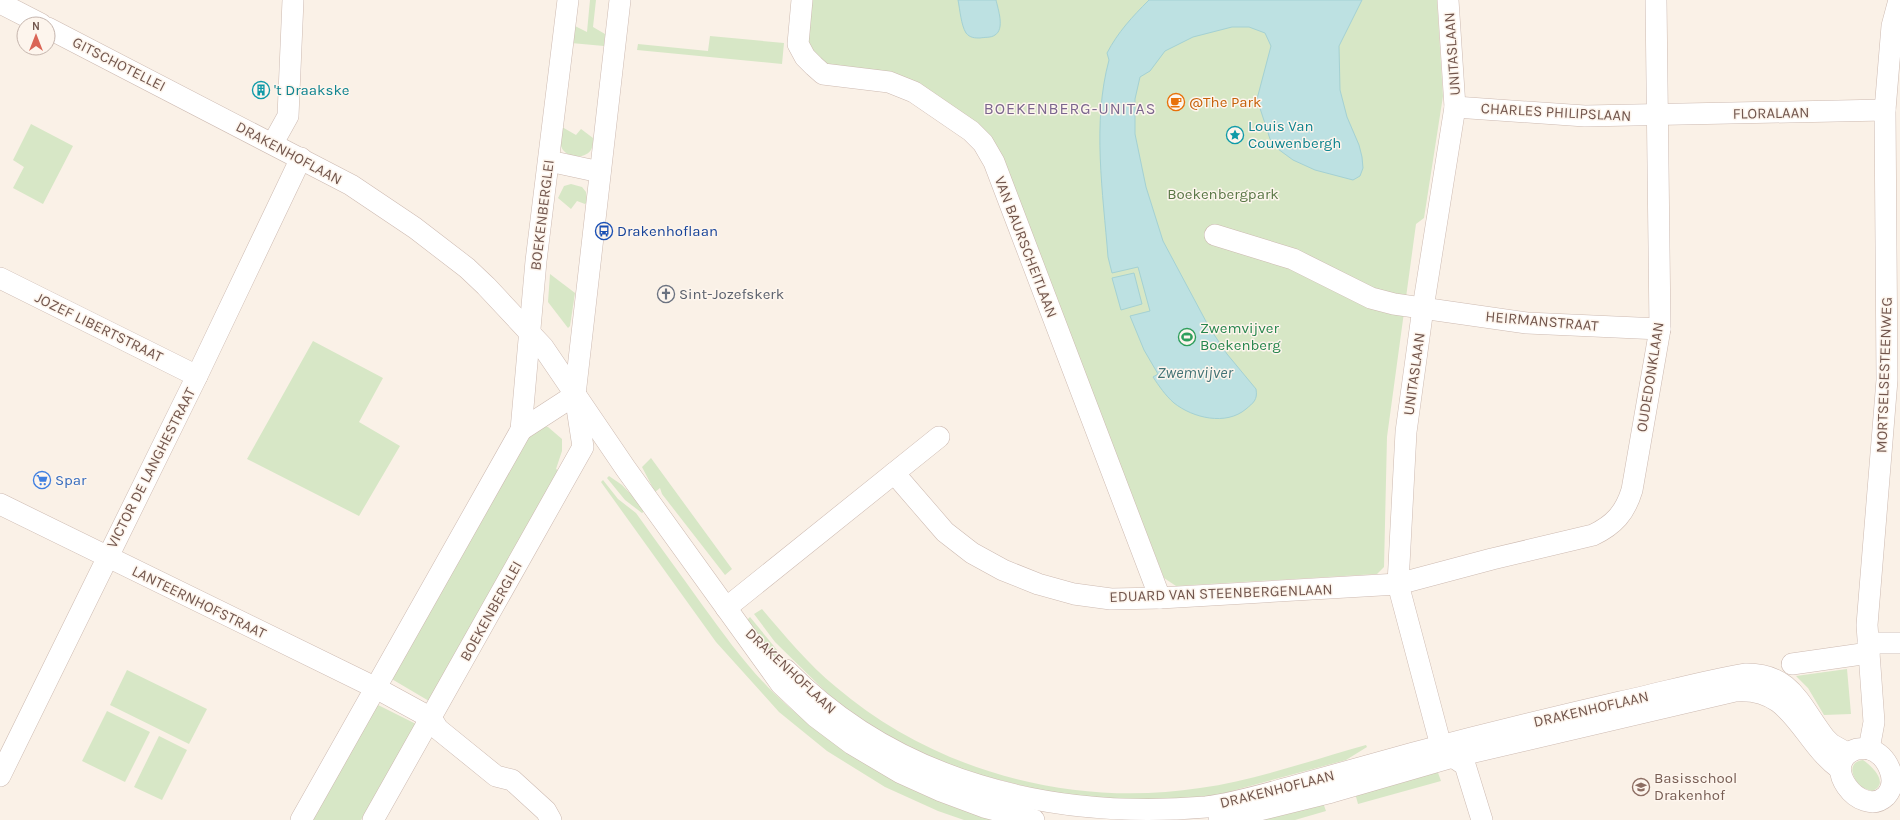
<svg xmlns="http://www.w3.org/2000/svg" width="1900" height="820" viewBox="0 0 1900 820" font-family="Karla,sans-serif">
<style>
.green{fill:#d7e7c6}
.water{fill:#bde1e2;stroke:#a4d1d3}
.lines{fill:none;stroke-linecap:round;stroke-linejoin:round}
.minor-casing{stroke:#cdbab1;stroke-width:22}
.minor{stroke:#fff;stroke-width:21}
.labels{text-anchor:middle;stroke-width:3;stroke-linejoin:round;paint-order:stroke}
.street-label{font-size:15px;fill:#72564d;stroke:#fdf5ed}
.culture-label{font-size:15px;fill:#0d838f;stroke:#fdf5ed;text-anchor:start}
.food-label{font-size:15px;fill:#c56008;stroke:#fdf5ed;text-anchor:start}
.park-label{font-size:15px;fill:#5a7746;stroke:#fdf5ed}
.transit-label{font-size:15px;fill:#164399;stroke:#fdf5ed;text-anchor:start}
.worship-label{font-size:15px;fill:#5b616d;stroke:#fdf5ed;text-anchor:start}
.leisure-label{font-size:15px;fill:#27864d;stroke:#fdf5ed;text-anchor:start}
.shop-label{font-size:15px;fill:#366cbe;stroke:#fdf5ed;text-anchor:start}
.education-label{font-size:15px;fill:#785e54;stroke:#fdf5ed;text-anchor:start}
.neighbourhood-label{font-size:16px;letter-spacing:1px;fill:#7b668e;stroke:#fdf5ed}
.water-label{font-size:16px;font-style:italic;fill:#427376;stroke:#fdf5ed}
</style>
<rect width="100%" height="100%" fill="#faf1e7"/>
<g class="green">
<polygon points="590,0 596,0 593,27 605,34 604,46 571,43 573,25 587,32"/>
<path d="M 811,0 L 1437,0 L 1443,96 L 1424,218 L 1416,224 L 1387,437 L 1384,567 L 1377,574 L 1176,586 L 1164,578 L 997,148 C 973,126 936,87 905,79 C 881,72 851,71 826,67 L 817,62 L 806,41 Z"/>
<polygon points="710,36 784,43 782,64 637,50 638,44 708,51"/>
<polygon points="31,124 73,146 43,204 13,188 24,167 13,160"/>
<path d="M 562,127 L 576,135 L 581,129 L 593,138 C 593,141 593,145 592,148 C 587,160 565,159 561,146 C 559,141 561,132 562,127 Z"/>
<polygon points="571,184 582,187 586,192 587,202 585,204 577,201 571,209 558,198 564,186"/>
<polygon points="550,274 575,293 570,326 568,328 548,302"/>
<polygon points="313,341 383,378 359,422 400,446 359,516 247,459"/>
<polygon points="544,426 548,427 562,439 562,451 556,469 560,471 429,701 390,678 520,448 533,433"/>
<polygon points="651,458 732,569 725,575 662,494 660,488 655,492 642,467"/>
<polygon points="609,476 622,485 646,510 642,513 625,500 607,478"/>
<path d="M 603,480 L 618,499 L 636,513 C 658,544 681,575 703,606 C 725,636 747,667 774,693 C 836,753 913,799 996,820 L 964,820 L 938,811 L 885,787 L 827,751 L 779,712 L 716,642 L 601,482 Z"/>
<path d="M 762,609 C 785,636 808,664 836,687 C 934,771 1072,808 1200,788 C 1256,780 1312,760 1366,745 L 1367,747 L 1346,760 L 1217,795 L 1174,800 L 1079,800 L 953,768 L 898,742 L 852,713 L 829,695 L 775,642 L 754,614 Z"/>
<polygon points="750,617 782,656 777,659 746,621"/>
<polygon points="1847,669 1851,714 1824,715 1808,688 1796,676"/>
<polygon points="127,670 207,709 189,744 110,705"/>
<polygon points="376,704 416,724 361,820 311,820"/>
<polygon points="107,711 150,732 125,782 82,761"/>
<polygon points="159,736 187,750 162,800 134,787"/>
<path d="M 1863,760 C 1873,767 1890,784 1872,791 C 1869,790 1865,789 1862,787 C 1852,779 1846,762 1863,760 Z"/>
<polygon points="1437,770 1441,781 1358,804 1355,793"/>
<polygon points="1322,800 1326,811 1295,820 1259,820"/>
</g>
<g class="water">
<path d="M 958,0 L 996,0 C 998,9 1005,29 995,35 C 991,38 985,37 980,38 C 975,38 970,38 966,33 C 961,25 960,10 958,0 Z"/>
<path d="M 1149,0 L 1362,0 L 1339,46 L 1340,90 L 1347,117 L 1359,145 L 1362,157 L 1363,168 L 1360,176 L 1353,180 L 1315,170 L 1293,160 L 1278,149 L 1270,139 L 1257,99 L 1271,46 L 1265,33 L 1249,27 L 1232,27 L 1193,37 L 1165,51 L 1150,71 L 1140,77 L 1135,99 L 1135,134 L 1146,187 L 1163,241 L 1209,327 L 1227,354 L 1256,389 C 1258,400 1253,403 1246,409 C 1226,426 1193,418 1174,403 C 1165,395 1159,386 1153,377 L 1158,374 L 1144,350 L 1130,316 L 1150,311 L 1138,267 L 1112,273 L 1108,257 C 1103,193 1092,123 1109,60 L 1107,53 C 1118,32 1132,17 1149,0 Z"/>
<polygon points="1134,273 1142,304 1121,310 1112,278"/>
</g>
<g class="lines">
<g class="minor-casing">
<g id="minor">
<polyline points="802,0 798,44 805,57 814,66 823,74 889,82 914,92 971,131 983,143 994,162 1160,598"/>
<polyline points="1448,0 1455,107 1423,308 1406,432 1398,584 1441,746 1453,757 1465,765 1482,820"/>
<polyline points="0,3 41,24"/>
<polyline points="48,28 351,185 415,228 467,268 486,286 543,347 626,469 781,684 816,717 852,744 901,773 941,791 984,807 1034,820"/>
<polyline points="1455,107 1585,116 1885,110"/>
<polyline points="273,143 288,116 293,0"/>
<polyline points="549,161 600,172"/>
<polyline points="1215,235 1293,259 1371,298 1394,304 1527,323 1660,329"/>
<polyline points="0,278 197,376"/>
<polyline points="521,430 575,395"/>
<path d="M 894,473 L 945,532 L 972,553 L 1003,570 L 1038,584 L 1074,594 L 1111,599 L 1160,598 L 1398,584 L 1492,559 L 1593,535 C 1614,525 1625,513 1632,490 L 1660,329 L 1656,0"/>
<polyline points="0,504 376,688 431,718 438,729 496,776 512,780 546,811 551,820"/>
<polyline points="726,608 939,437"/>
<polyline points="1868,643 1900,643"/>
<polyline points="1792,664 1869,653"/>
<path d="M 786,670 C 896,782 1051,820 1206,807 C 1236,803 1265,794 1295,786 C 1334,775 1373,764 1413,753 C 1482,735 1551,718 1620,702 C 1662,693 1703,681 1745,674 C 1792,673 1800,706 1825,738 L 1831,744 L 1847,753"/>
<path d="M 1857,749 C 1860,749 1865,748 1869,749 C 1887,754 1900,781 1886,796 C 1861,820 1816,762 1857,749 Z"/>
<polyline points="1869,749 1874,722 1867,625 1887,380 1885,110 1892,26 1899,0"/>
<polyline points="0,776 197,376 301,158"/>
<polyline points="301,820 521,430 536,261 568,0"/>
<polyline points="373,820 583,447 575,395 620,0"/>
<path d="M 1219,820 L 1332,792 L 1453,757 L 1735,691 C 1793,686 1800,740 1840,769"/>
</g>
</g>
<use href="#minor" class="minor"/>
</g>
<defs>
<g id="building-ring" transform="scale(0.9)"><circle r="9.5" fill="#fdf5ed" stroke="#0f9aa8" stroke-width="1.5"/><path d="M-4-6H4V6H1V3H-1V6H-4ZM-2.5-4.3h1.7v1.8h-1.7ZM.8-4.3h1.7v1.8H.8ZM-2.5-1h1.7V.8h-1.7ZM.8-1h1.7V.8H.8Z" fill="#0f9aa8"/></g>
<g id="cafe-ring" transform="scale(0.9)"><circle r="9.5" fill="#fdf5ed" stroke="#e8710a" stroke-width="1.5"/><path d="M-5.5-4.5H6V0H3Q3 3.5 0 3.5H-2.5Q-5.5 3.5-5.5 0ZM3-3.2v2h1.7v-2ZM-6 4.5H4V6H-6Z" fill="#e8710a"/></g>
<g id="sight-ring" transform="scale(0.9)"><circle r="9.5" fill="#fdf5ed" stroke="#0f9aa8" stroke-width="1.5"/><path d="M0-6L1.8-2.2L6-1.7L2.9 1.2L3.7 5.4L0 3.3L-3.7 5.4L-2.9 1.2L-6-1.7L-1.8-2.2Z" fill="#0f9aa8"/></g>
<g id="bus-ring" transform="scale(0.9)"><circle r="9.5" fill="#fdf5ed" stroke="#1a4fb4" stroke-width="1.5"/><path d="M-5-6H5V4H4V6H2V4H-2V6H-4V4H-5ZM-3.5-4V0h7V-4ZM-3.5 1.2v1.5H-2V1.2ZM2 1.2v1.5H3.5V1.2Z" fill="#1a4fb4"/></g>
<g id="church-ring" transform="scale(0.9)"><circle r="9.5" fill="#fdf5ed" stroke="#6b7280" stroke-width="1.5"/><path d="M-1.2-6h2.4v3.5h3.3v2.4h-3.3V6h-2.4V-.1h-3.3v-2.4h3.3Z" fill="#6b7280"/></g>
<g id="stadium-ring" transform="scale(0.9)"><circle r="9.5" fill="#fdf5ed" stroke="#2e9e5b" stroke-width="1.5"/><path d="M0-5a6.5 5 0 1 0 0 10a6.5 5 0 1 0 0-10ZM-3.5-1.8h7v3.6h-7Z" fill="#2e9e5b"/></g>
<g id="supermarket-ring" transform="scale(0.9)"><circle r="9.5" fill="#fdf5ed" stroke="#3f7fe0" stroke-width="1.5"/><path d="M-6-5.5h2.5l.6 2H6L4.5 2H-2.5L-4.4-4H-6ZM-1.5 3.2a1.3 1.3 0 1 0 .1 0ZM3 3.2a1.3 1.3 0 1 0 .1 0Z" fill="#3f7fe0"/></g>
<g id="school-ring" transform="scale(0.9)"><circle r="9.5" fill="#fdf5ed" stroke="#8d6e63" stroke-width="1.5"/><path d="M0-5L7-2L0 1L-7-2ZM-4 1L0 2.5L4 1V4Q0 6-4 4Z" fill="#8d6e63"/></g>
</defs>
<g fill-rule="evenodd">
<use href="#building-ring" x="261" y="90"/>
<use href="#cafe-ring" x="1176" y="102"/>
<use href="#sight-ring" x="1235" y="135"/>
<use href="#bus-ring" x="604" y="231"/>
<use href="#church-ring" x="666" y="294"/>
<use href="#stadium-ring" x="1187" y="337"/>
<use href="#supermarket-ring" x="42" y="480"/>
<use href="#school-ring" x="1641" y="787"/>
</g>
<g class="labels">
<g class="street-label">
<text transform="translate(1452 54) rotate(-94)" y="5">UNITASLAAN</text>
<text transform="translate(119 64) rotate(27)" y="5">GITSCHOTELLEI</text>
<text transform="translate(1556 112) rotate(3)" y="5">CHARLES PHILIPSLAAN</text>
<text transform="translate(1771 113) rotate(-1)" y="5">FLORALAAN</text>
<text transform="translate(289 153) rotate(28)" y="5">DRAKENHOFLAAN</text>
<text transform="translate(542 215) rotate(-83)" y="5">BOEKENBERGLEI</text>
<text transform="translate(1026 247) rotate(69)" y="5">VAN BAURSCHEITLAAN</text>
<text transform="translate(1542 321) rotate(5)" y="5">HEIRMANSTRAAT</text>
<text transform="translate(99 327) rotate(26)" y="5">JOZEF LIBERTSTRAAT</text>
<text transform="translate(1414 374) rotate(-82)" y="5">UNITASLAAN</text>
<text transform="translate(1884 375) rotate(-88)" y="5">MORTSELSESTEENWEG</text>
<text transform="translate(1650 377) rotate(-81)" y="5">OUDEDONKLAAN</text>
<text transform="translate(151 468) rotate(-63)" y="5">VICTOR DE LANGHESTRAAT</text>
<text transform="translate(1221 593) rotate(-2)" y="5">EDUARD VAN STEENBERGENLAAN</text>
<text transform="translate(199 602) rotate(26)" y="5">LANTEERNHOFSTRAAT</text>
<text transform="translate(491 611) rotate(-61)" y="5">BOEKENBERGLEI</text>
<text transform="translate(791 671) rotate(43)" y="5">DRAKENHOFLAAN</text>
<text transform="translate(1591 709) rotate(-13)" y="5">DRAKENHOFLAAN</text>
<text transform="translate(1277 789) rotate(-14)" y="5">DRAKENHOFLAAN</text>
</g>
<g class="culture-label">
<text x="274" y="95">'t Draakske</text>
<text x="1248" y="131">Louis Van<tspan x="1248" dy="17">Couwenbergh</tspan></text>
</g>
<g class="food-label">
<text x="1189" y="107">@The Park</text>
</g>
<g class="park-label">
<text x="1223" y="199">Boekenbergpark</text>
</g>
<g class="transit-label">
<text x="617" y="236">Drakenhoflaan</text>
</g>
<g class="worship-label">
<text x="679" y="299">Sint-Jozefskerk</text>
</g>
<g class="leisure-label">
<text x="1200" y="333">Zwemvijver<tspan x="1200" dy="17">Boekenberg</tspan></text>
</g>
<g class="shop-label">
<text x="55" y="485">Spar</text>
</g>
<g class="education-label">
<text x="1654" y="783">Basisschool<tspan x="1654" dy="17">Drakenhof</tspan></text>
</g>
<g class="neighbourhood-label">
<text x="1070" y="114">BOEKENBERG-UNITAS</text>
</g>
<g class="water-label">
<text x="1195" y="378">Zwemvijver</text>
</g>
</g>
<g transform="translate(36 36)"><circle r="19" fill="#fdf5ed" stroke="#c5b5ad"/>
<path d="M0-3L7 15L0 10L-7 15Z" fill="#da6556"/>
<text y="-6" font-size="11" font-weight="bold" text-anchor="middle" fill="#72564d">N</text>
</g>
</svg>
